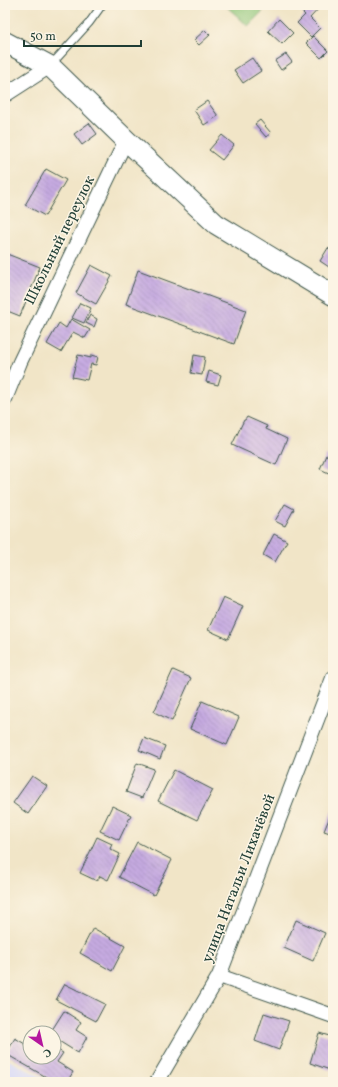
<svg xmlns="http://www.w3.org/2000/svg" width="338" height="1087" viewBox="0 0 338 1087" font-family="Vollkorn,serif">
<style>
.built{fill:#d6d8f9}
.grass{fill:#8fc678;stroke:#578256}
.building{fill:url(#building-back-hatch)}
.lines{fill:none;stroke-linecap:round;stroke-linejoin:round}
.lane-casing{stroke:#3e564a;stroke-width:9}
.street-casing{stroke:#3e564a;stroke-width:16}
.secondary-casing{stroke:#3e564a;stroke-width:22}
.lane{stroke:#fff;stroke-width:7}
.street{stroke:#fff;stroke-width:14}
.secondary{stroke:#fff;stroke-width:20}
.labels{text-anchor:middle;stroke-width:3;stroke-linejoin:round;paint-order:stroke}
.street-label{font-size:15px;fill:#1f3d34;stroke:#fcf5e5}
</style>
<defs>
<pattern id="building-back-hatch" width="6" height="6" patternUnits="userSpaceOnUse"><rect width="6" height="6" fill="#c6aae1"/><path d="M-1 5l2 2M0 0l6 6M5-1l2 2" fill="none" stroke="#a08cb7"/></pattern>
</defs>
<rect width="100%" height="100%" fill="#fcf5e5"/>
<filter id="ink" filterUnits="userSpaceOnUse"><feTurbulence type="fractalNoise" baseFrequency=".025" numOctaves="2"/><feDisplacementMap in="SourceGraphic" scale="8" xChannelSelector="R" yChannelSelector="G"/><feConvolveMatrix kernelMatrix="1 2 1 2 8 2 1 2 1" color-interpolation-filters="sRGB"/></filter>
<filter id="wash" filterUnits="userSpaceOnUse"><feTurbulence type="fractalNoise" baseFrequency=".012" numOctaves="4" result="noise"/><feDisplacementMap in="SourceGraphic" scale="16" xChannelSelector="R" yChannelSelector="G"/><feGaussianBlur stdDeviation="0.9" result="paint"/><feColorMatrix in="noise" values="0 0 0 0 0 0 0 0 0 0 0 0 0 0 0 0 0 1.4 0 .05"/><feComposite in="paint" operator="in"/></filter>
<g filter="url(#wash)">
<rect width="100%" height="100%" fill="#f1e5c7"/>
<polygon class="built" points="5,1058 51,1082 5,1082"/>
<polygon class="grass" points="225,5 269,5 248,26"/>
<g id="blocks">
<g class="building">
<polygon points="295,5 322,5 310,18 320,28 311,37 297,23 305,15"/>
<polygon points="279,19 293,33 282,44 268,31"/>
<polygon points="205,30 210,35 199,45 194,40"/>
<polygon points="313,36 328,51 321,58 306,43"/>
<polygon points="286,54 292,62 281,70 275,61"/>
<polygon points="252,58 261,71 243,83 234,70"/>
<polygon points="207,101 218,116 204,125 194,110"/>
<polygon points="260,120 271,133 266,137 255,124"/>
<polygon points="89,123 97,134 82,145 74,134"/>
<polygon points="222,135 234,145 222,160 209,150"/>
<polygon points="46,169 66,180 45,216 25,205"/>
<polygon points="328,248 333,252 333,267 332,269 320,261"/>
<polygon points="7,254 40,267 20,316 5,310 5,260"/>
<polygon points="91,265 112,276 96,304 76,293"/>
<polygon points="138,270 246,310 234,344 126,304"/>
<polygon points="80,303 91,308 84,323 72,318"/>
<polygon points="90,315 97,319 94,327 86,323"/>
<polygon points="71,319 90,330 85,338 73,332 61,352 47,344 59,323 66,328"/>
<polygon points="78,355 91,358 91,355 98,357 96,365 91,364 87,380 72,377"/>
<polygon points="194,355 205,357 202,375 191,373"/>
<polygon points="209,371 221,375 218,385 206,382"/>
<polygon points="247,417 267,426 266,429 287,439 276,465 232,445 244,420 245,420"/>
<polygon points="326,455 333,458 333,475 320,469"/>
<polygon points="285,504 294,509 285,526 275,521"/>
<polygon points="274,534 287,541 275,562 263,555"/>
<polygon points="223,597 243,606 228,639 208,630"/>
<polygon points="173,670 191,678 172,721 154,712"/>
<polygon points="202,701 239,717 227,745 190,729"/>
<polygon points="144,738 165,746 160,759 139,750"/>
<polygon points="137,763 154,769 142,798 126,792"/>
<polygon points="174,770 213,790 197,820 158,801"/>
<polygon points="32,776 47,786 28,814 13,803"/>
<polygon points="112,806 131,815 119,840 100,831"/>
<polygon points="333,809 333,834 324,831"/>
<polygon points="97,837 112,844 110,849 120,854 108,880 100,876 97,881 80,873"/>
<polygon points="137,842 172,860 154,895 119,877"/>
<polygon points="296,920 325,933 313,961 284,948"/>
<polygon points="93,928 125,946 112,971 80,953"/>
<polygon points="65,984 105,1004 96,1021 56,1000"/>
<polygon points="64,1011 81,1022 76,1030 87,1037 78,1053 54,1038 54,1033 50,1033"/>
<polygon points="264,1013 289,1021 279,1050 255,1041"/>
<polygon points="319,1033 333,1037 333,1062 330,1070 310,1063"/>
<polygon points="15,1038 30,1047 30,1057 54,1057 54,1048 63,1053 57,1062 73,1072 67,1082 55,1082 6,1054"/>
</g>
</g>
</g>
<g filter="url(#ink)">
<use href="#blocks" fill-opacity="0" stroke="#3e564a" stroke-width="1"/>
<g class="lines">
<g class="lane-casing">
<polyline id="lane" points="50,66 89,23 102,5"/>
</g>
<g class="street-casing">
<g id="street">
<polyline points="5,95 50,66"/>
<polyline points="5,399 20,362 126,140"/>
<polyline points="219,976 333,1016"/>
<polyline points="157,1082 219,976 333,678"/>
</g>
</g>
<g class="secondary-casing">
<polyline id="secondary" points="5,42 50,66 126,140 216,224 333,295"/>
</g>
<use href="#lane" class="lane"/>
<use href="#street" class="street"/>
<use href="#secondary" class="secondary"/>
</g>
</g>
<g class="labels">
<g class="street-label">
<text transform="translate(59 240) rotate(-64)" y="5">Школьный переулок</text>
<text transform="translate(238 878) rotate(-69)" y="5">улица Натальи Лихачёвой</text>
</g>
</g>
<rect width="338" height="1087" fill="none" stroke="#fcf5e5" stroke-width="20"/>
<g transform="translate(42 1045) rotate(146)"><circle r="19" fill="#fcf5e5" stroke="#a4ab9e"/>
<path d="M0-3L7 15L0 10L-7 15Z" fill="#b5179e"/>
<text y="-6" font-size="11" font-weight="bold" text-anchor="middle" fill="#1f3d34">С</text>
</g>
<path d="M24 40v6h117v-6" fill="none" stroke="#1f3d34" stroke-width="2"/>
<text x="30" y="40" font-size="12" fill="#1f3d34" stroke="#fcf5e5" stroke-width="3" paint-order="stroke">50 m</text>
</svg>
